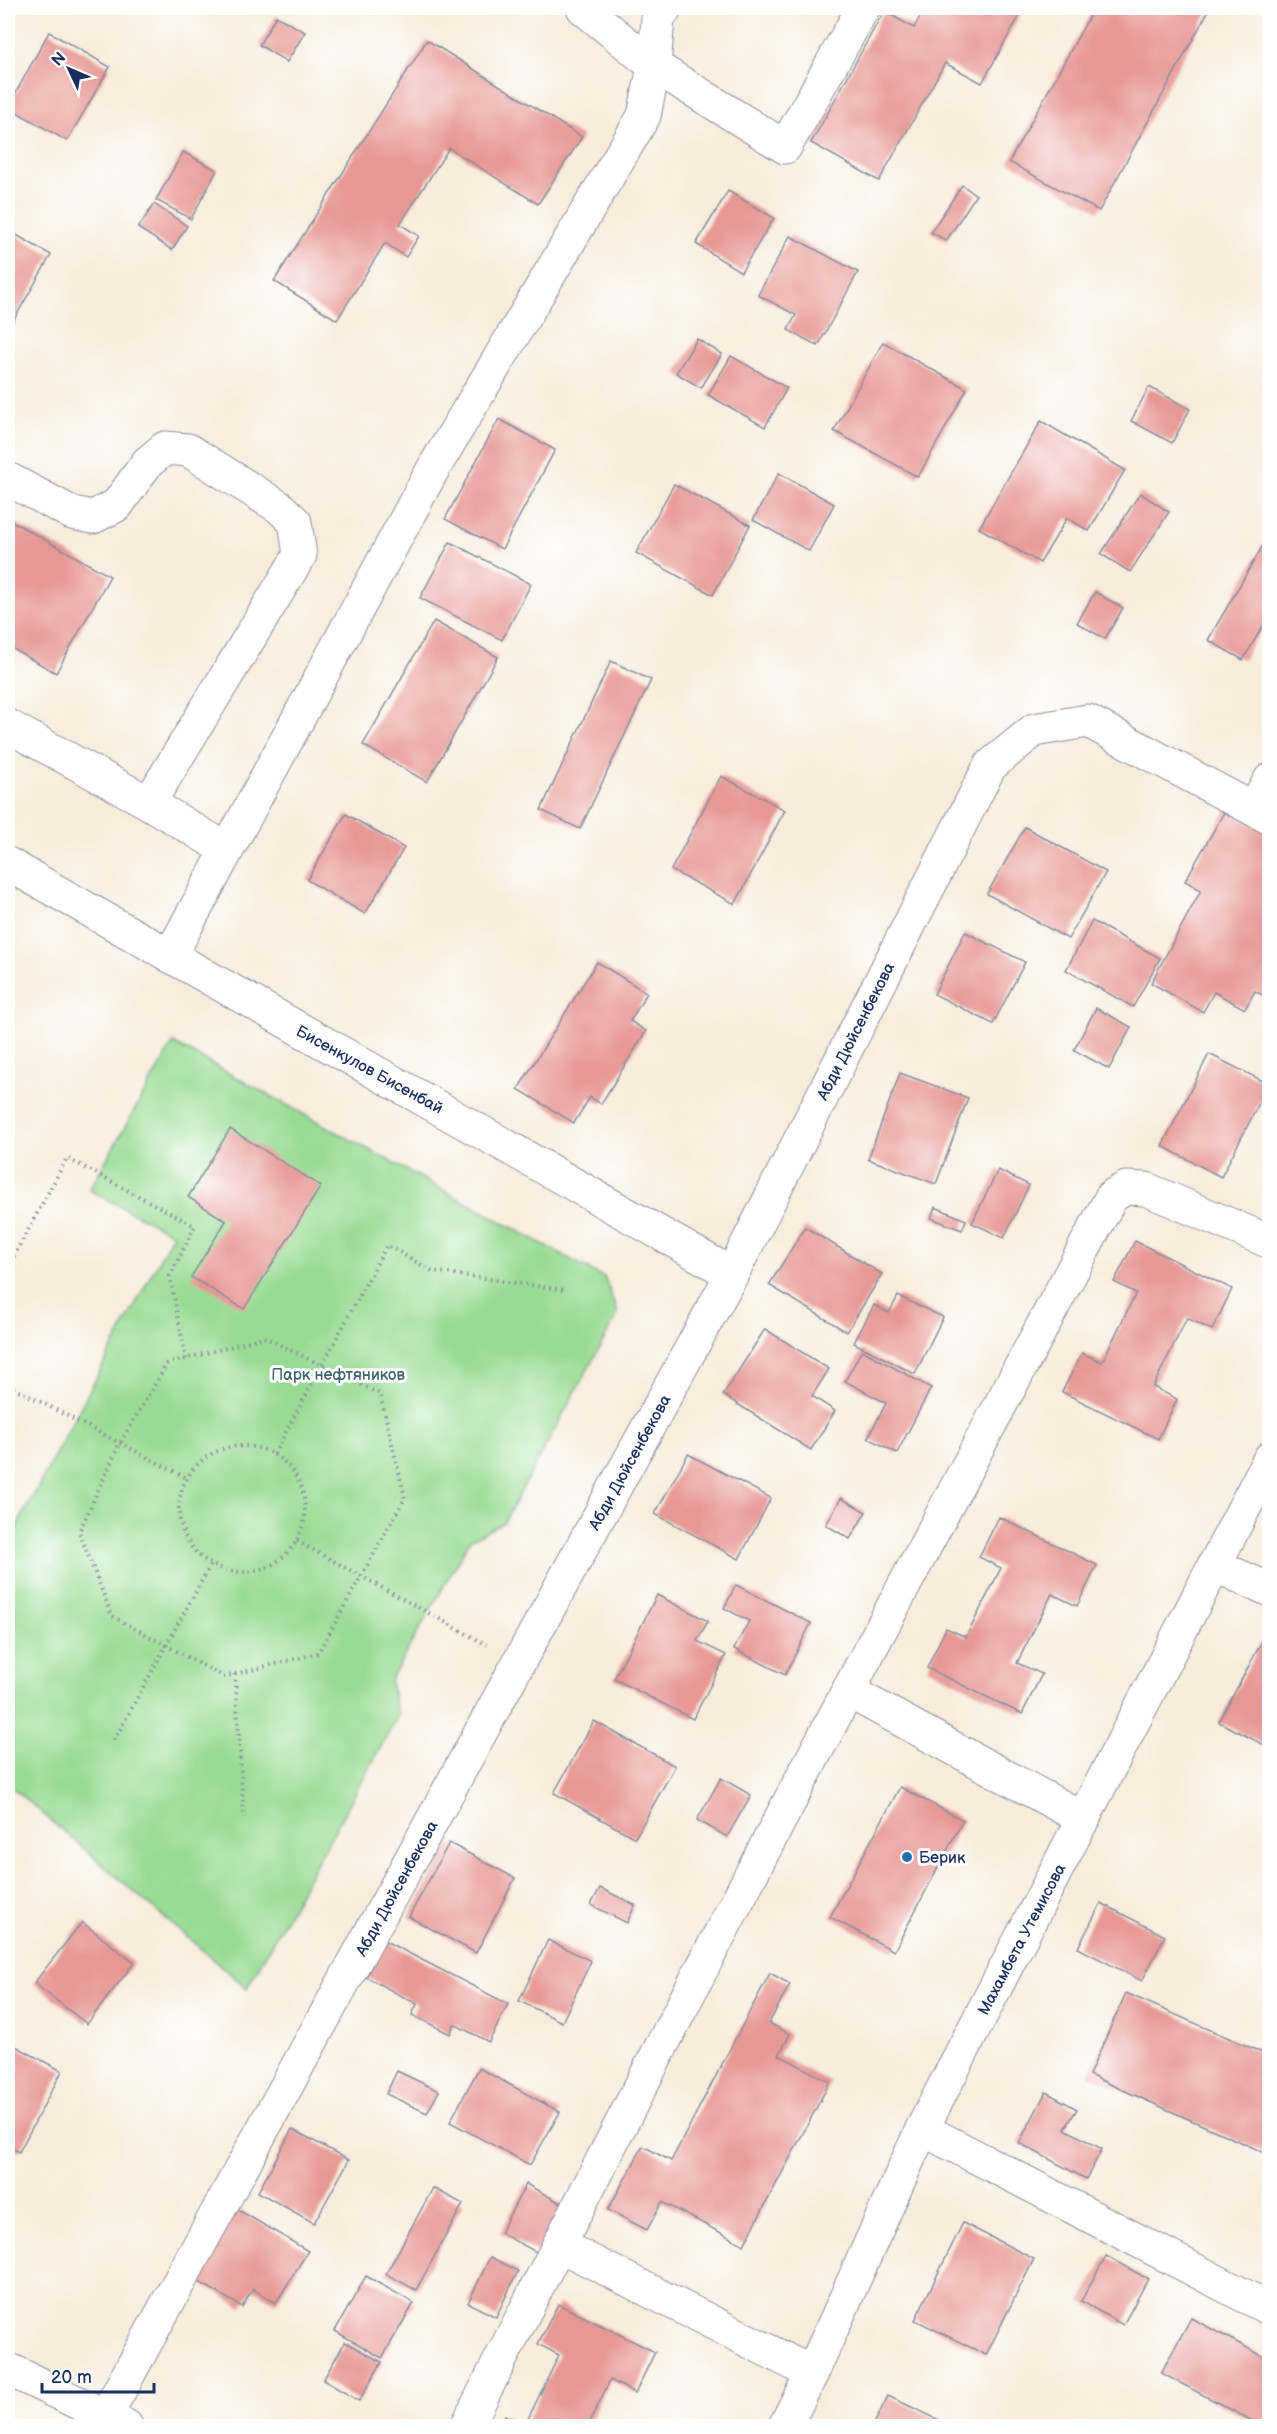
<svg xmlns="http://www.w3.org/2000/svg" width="1277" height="2434" viewBox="0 0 1277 2434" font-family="'Balsamiq Sans',sans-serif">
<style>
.green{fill:#98db93;stroke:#5a8578;stroke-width:1.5}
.building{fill:#e79794}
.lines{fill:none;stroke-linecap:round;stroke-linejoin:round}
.minor-casing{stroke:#8a8e9d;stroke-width:35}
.path{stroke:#8a8e9d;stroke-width:4;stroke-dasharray:1.5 4.5;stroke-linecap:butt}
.minor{stroke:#fff;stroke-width:33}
.poi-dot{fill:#1f6fb2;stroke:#fff;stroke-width:2}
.labels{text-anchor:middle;stroke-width:6;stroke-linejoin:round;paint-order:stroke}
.street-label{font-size:16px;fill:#1b2f5e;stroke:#fff}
.park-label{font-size:16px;fill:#40636e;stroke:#fff}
.poi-label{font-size:16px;fill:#1b2f5e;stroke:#fff;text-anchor:start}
</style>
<rect width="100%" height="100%" fill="#fff"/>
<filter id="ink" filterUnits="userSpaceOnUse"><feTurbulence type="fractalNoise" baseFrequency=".0167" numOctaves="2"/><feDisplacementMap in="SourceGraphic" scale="12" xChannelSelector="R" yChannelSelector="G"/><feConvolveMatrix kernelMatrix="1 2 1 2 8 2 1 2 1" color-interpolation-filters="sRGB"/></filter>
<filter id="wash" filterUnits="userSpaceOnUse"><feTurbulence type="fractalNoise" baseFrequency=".008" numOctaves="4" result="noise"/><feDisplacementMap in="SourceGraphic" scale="24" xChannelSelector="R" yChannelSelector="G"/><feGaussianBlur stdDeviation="1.35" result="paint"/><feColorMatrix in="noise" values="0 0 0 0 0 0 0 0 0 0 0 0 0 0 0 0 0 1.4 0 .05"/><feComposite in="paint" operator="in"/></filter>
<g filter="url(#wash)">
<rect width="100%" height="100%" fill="#f8ecdc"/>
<polygon class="green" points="173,1043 605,1278 618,1314 504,1522 470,1540 390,1681 398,1716 247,1988 8,1784 8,1543 173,1234 89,1190"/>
<g id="blocks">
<g class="building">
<polygon points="925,8 1024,8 982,83 945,63 879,181 811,143 884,11 914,28"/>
<polygon points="1094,8 1210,8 1099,211 1009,162"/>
<polygon points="276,16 305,32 287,62 259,45"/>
<polygon points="49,32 110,67 67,141 8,107"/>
<polygon points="427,40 582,137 538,204 449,148 400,224 419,236 406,257 385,243 337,320 274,281"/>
<polygon points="183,152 217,170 191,219 156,200"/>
<polygon points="962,185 976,195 946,241 931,232"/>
<polygon points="728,191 774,218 741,272 696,244"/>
<polygon points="154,204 187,226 172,250 138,228"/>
<polygon points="8,230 51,255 8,330"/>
<polygon points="790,236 858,272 818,346 788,330 796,315 758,295"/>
<polygon points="697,339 722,354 701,388 676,373"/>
<polygon points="883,342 967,389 918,477 834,431"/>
<polygon points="731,356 787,388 765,427 708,395"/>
<polygon points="1149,387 1190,409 1172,443 1131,421"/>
<polygon points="499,419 555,450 502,549 445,519"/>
<polygon points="1041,421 1125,470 1089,531 1067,518 1040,563 979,528"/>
<polygon points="779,473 834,504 809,551 753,520"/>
<polygon points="674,484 750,525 713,595 636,553"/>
<polygon points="1140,493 1169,512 1130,572 1101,554"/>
<polygon points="8,519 110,576 56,673 8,646"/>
<polygon points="1270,533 1270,614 1243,660 1208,640"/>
<polygon points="450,542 531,584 502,640 420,598"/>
<polygon points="1095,592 1123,608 1105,639 1077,623"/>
<polygon points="434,621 498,657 427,782 363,745"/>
<polygon points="611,661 651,680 580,829 541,810"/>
<polygon points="721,776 785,810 735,904 671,870"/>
<polygon points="1226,809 1270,833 1270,999 1255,991 1245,1009 1214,992 1203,1012 1151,983 1201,890 1185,881"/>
<polygon points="346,814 404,848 365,914 307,880"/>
<polygon points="1025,827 1106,872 1068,939 987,894"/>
<polygon points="1092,921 1160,958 1133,1007 1066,970"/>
<polygon points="965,932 1025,962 993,1024 934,994"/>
<polygon points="597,962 647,993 630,1021 646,1031 601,1104 590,1097 574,1123 518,1089"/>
<polygon points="1096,1008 1131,1027 1109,1069 1074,1050"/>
<polygon points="1209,1054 1269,1084 1221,1177 1162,1146"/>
<polygon points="900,1073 968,1098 936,1184 868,1159"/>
<polygon points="230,1129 321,1186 244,1309 191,1277 226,1221 188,1197"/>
<polygon points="998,1170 1029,1185 1004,1238 972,1223"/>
<polygon points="935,1207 966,1220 962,1230 931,1218"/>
<polygon points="805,1227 882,1274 847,1332 769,1285"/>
<polygon points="1135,1241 1232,1289 1212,1330 1187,1318 1153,1387 1177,1399 1158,1439 1062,1392 1082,1353 1102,1362 1136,1293 1114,1282"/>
<polygon points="898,1296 943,1317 915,1374 854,1343 874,1305 889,1313"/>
<polygon points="765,1329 829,1369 812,1396 835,1411 811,1450 723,1395"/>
<polygon points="862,1350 931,1388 897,1453 868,1438 886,1403 845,1381"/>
<polygon points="688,1454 771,1498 739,1559 655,1514"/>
<polygon points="841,1498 866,1512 850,1539 826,1525"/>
<polygon points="999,1517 1097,1565 1077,1606 1052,1594 1017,1663 1042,1674 1022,1714 927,1668 946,1628 966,1637 1001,1568 979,1557"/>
<polygon points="736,1585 811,1623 785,1675 734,1649 749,1621 724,1608"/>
<polygon points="657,1595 708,1621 697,1641 726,1655 693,1719 614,1679"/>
<polygon points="1270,1626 1270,1748 1219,1722"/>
<polygon points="594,1721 675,1766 635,1838 554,1793"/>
<polygon points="721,1778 751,1795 727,1837 697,1820"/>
<polygon points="900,1787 963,1820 894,1951 830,1917"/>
<polygon points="449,1843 515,1878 476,1953 409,1917"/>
<polygon points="600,1888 635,1905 627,1923 591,1905"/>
<polygon points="1101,1903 1165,1936 1142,1981 1078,1948"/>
<polygon points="82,1922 134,1963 87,2024 34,1983"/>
<polygon points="548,1940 591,1961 562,2022 519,2001"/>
<polygon points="385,1941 508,2004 489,2042 454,2024 450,2034 412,2015 417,2004 366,1977"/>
<polygon points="770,1973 790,1984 769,2023 790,2034 779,2055 830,2082 744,2245 662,2202 647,2230 608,2210 643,2146 671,2161"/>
<polygon points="1126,1993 1270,2056 1270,2155 1089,2075"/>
<polygon points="8,2042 62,2071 19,2152 8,2146"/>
<polygon points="479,2068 560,2112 530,2165 450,2122"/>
<polygon points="397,2071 439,2091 427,2113 386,2094"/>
<polygon points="1046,2092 1077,2109 1065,2129 1102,2149 1086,2179 1019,2143"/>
<polygon points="292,2129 349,2160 314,2223 258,2192"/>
<polygon points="526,2184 568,2207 542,2255 500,2233"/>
<polygon points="433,2188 463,2204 416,2290 386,2274"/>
<polygon points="237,2209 308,2251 276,2303 253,2289 242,2307 194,2279"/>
<polygon points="963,2223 1034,2259 986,2355 915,2320"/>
<polygon points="1106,2256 1148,2279 1123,2325 1081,2301"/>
<polygon points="490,2257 518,2271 496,2317 468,2303"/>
<polygon points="366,2276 414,2303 382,2358 335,2331"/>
<polygon points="558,2304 655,2352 635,2393 610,2380 588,2426 499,2426 505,2415 525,2425 559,2355 538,2344"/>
<polygon points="1191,2318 1270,2360 1270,2426 1262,2426 1161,2373"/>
<polygon points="345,2342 382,2362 359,2401 323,2380"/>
<polygon points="888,2396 952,2426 873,2426"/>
</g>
</g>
</g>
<g filter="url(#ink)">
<use href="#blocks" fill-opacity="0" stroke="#8a8e9d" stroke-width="1.5"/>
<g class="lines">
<g class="minor-casing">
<g id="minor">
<polyline points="583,8 654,66 785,147 863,8"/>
<polyline points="8,479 72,513 93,517 117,505 147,463 165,448 188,450 279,507 295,522 300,555 149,803"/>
<polyline points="8,726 149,803 226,849"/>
<polyline points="1254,809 1270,780"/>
<polyline points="8,864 732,1274"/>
<polyline points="170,956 432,471 644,116 654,66 658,18 665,8"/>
<polyline points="1214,1565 1270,1590"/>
<polyline points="848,1691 1084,1819"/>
<polyline points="922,2129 1270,2309"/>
<polyline points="559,2245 812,2373"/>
<polyline points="8,2369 126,2426"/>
<polyline points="100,2426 732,1274 990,766 1034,730 1088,721 1270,818"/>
<path d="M 467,2426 C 675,2012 894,1604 1112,1196 L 1126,1188 L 1146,1189 L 1270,1242"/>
<polyline points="785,2426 812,2373 922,2129 1270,1458"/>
</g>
</g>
<g class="path">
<polyline points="8,1267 67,1158 195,1226 170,1276 186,1359"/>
<polygon points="264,1337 380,1394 405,1498 318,1653 224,1677 112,1616 79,1532 120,1443 167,1364"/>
<polyline points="8,1385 187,1478"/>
<circle cx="242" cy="1509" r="63"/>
<polyline points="274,1454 387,1245 432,1271 565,1290"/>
<polyline points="297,1541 487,1645"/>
<polyline points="235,1674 244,1818"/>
<polyline points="114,1740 211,1564"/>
</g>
<use href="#minor" class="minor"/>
</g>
</g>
<circle class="poi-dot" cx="907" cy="1857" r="6"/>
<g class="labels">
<g class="street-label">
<text transform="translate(855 1031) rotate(-63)" y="6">Абди Дюйсенбекова</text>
<text transform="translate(370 1069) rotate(29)" y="6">Бисенкулов Бисенбай</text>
<text transform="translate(629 1462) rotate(-61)" y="6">Абди Дюйсенбекова</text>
<text transform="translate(396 1888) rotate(-61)" y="6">Абди Дюйсенбекова</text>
<text transform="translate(1021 1939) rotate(-62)" y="6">Махамбета Утемисова</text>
</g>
<g class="park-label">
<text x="338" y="1380">Парк нефтяников</text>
</g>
<g class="poi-label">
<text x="919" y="1863">Берик</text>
</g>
</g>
<rect width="1277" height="2434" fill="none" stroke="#fff" stroke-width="30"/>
<g transform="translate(69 69) rotate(314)" stroke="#ffffff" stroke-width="4.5" paint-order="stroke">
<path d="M0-4.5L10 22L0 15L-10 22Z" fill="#1b2f5e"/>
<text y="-9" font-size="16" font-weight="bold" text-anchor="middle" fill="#1b2f5e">N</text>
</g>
<path d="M42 2383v9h112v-9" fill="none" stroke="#1b2f5e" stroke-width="3"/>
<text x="51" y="2383" font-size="18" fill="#1b2f5e" stroke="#ffffff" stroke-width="4.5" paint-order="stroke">20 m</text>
</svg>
